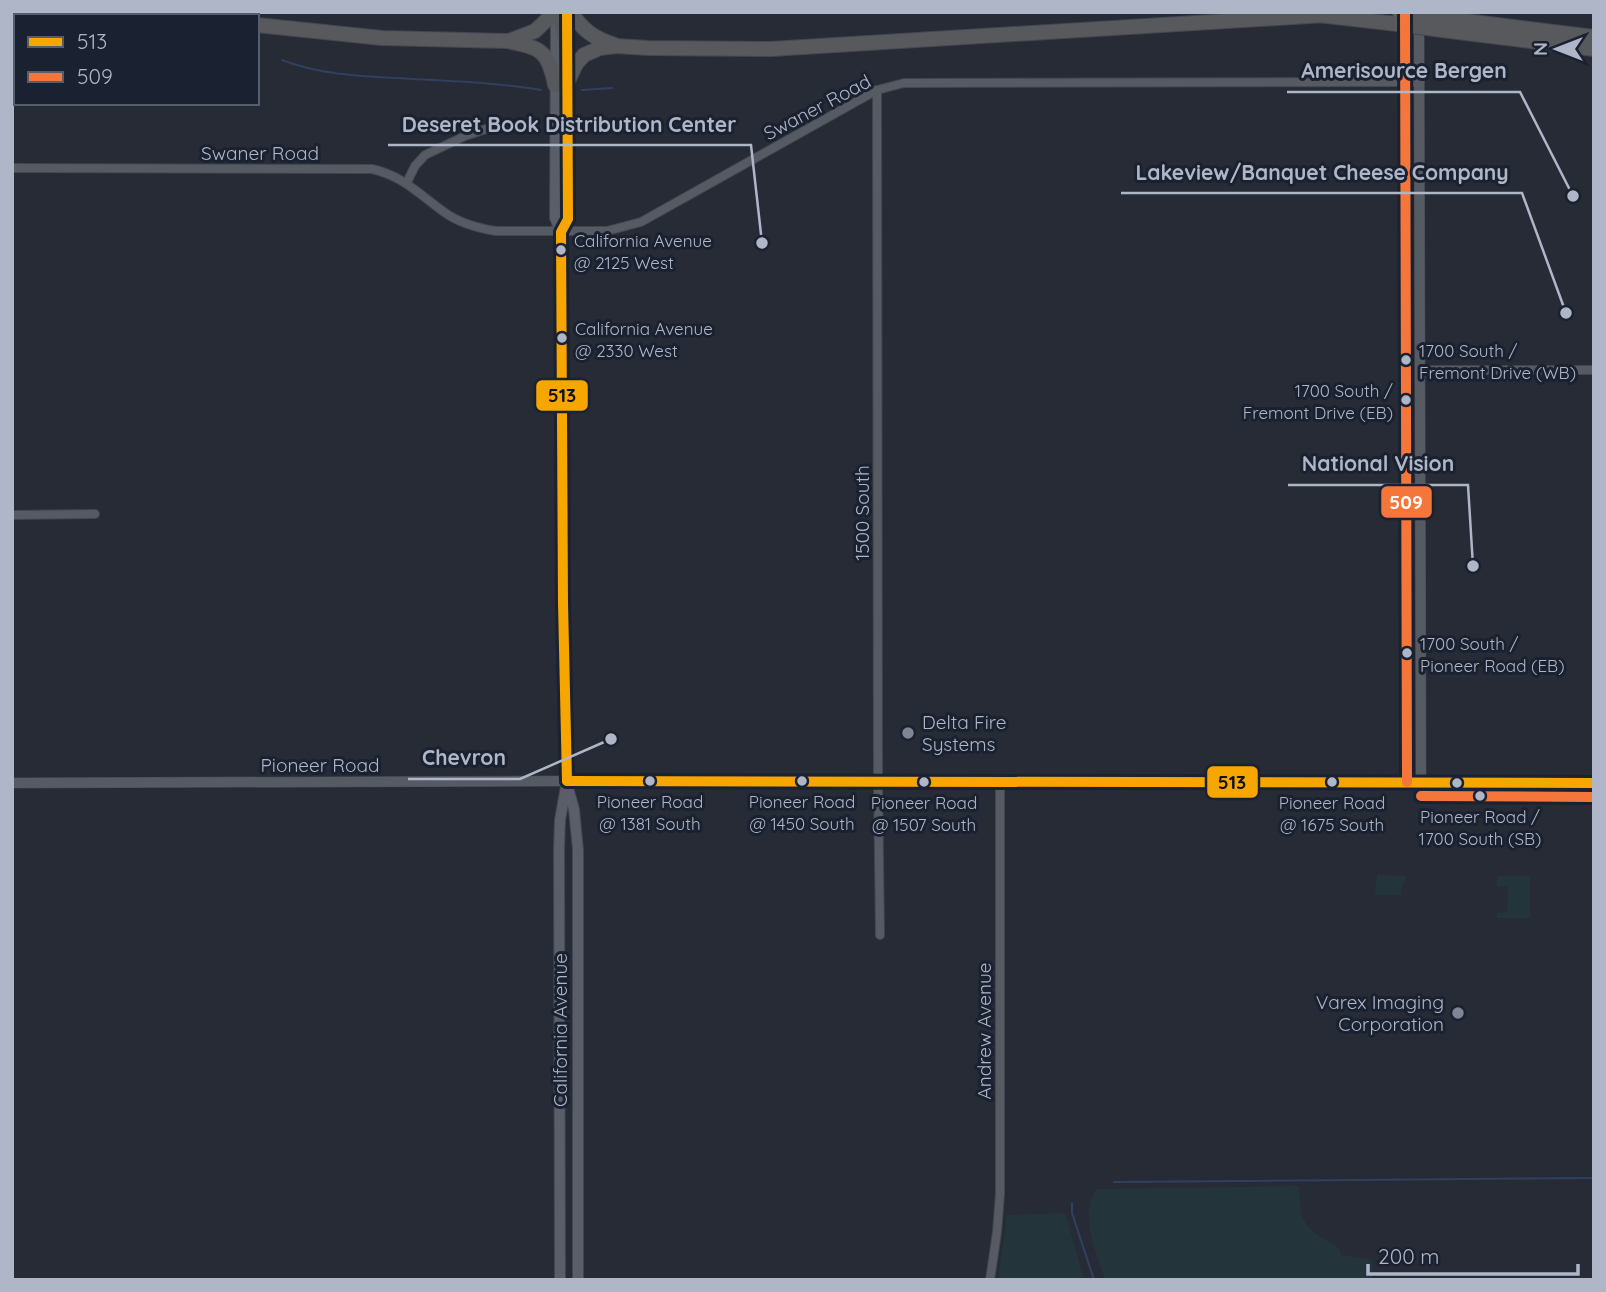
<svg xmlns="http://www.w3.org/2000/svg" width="1606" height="1292" viewBox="0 0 1606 1292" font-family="Quicksand,sans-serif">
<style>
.green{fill:#23353b}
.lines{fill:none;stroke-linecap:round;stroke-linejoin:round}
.stream{stroke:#324060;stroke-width:2}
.minor-casing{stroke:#42464e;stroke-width:10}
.tertiary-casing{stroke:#42464e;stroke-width:11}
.secondary-casing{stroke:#42464e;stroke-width:12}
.motorway-casing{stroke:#434751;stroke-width:16}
.minor{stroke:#565a63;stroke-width:8}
.tertiary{stroke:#565a63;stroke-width:10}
.secondary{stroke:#5a5e68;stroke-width:10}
.motorway{stroke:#57595c;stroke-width:14}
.motorway-bridge-casing{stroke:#434751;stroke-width:16;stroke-linecap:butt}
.motorway-bridge{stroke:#57595c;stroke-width:14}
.bus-1-casing{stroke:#1a2130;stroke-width:16}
.bus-2-casing{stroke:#1a2130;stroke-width:16}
.bus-1{stroke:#f7a600;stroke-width:10}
.bus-2{stroke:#f5763a;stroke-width:10}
.bus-dot{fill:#afb6c7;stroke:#1a2130;stroke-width:2.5}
.poi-dot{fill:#7f8594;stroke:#1a2130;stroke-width:2.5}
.labels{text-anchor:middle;stroke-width:6;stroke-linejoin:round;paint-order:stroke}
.bus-label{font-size:17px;fill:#afb6c7;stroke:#1a2130}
.street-label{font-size:19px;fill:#afb6c7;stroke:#1a2130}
.poi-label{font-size:19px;fill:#afb6c7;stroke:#1a2130;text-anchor:start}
.leader{fill:none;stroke:#afb6c7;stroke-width:2.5}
.callout-dot{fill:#afb6c7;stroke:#1a2130;stroke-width:2.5}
.callout-label{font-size:21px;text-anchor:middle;font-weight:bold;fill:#afb6c7;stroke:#1a2130;stroke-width:6;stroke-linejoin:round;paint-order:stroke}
.line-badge{stroke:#1a2130;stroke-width:2.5}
.badge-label{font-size:19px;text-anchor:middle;font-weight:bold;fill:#fff}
.pale-badge-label{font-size:19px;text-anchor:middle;font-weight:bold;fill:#111}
</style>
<rect width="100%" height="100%" fill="#262b35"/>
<g class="green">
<polygon points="1481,791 1586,792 1579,798 1555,798 1553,796 1524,798 1522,795 1455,796 1443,793 1480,795"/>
<polygon points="1377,875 1405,876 1406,882 1402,884 1401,895 1375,895"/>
<polygon points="1497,876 1530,876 1530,918 1497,918 1497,913 1507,912 1508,886 1497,886"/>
<path d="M 1299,1186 C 1300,1226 1305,1228 1339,1248 L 1341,1255 L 1372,1260 L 1373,1280 L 1105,1280 C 1096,1252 1079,1216 1096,1189 Z"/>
<polygon points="1062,1213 1066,1215 1084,1280 998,1280 1007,1215"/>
</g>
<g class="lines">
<g class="stream">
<polyline points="12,36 16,37"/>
<path d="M 282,60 C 318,74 356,76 395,78 C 443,81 493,82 541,90"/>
<polyline points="582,90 612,88"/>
<polyline points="1114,1182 1594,1178"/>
<polyline points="1072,1203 1072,1213 1094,1280"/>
</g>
<g class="minor-casing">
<g id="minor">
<polyline points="877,90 878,782 880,935"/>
<path d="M 12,168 L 372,169 C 403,176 419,194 444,212 C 459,223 477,228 496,231 L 607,231 L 641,222 L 877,90 L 904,83 L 1420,82"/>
<polyline points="407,182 415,166 425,155 465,136 492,127 531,124"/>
<polyline points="1420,370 1594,370"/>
<polyline points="12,515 95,514"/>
<polyline points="990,1280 997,1232 1000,1194 1000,782"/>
</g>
</g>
<g class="tertiary-casing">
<g id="tertiary">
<polyline points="1419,23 1421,782"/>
<polyline points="12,783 567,781"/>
</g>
</g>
<g class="secondary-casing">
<g id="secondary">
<polyline points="556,14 555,218 561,232 563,603 567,781 560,820 559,849 560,1280"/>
<polyline points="561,232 568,219 567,40"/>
<polyline points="567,781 1594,783"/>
<polyline points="567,784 574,809 578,850 578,1280"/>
</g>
</g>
<g class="motorway-casing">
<g id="motorway">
<polyline points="147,12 174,16"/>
<polyline points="559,12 567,47"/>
<path d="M 571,12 C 582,30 595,39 615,45"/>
<polyline points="1318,15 1389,23"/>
<polyline points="1450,19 1594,37"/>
<path d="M 257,25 L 382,38 L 507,41 C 541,48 548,50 555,85"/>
<polyline points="1450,31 1594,49"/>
<polyline points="509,41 535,31 555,12"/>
<polyline points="567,83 576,64 584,55 600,48 616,46 648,48 771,49 1325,15"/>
</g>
</g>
<use href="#minor" class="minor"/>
<use href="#tertiary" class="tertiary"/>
<use href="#secondary" class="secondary"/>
<use href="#motorway" class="motorway"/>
<g class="motorway-bridge-casing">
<g id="motorway-bridge">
<polyline points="1399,12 1450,19"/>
<polyline points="1389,23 1450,31"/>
</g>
</g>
<use href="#motorway-bridge" class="motorway-bridge"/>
<g class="bus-1-casing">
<g id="bus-1">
<polyline points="567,781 1594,783"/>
<polyline points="567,781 563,603 561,232 568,219 567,12"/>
</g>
</g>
<g class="bus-2-casing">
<g id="bus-2">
<polyline points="1405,12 1407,782"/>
<polyline points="1421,796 1594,797"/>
</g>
</g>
<use href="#bus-1" class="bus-1"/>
<use href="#bus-2" class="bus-2"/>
</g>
<g class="bus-dot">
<circle cx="561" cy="250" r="6"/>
<circle cx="562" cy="338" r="6"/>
<circle cx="1406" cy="360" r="6"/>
<circle cx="1406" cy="400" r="6"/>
<circle cx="1407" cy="653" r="6"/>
<circle cx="650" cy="781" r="6"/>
<circle cx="802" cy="781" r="6"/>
<circle cx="924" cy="782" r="6"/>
<circle cx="1332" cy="782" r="6"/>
<circle cx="1457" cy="783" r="6"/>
<circle cx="1480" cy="796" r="6"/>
</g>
<g class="poi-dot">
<circle cx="908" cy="733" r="7"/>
<circle cx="1458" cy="1013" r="7"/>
</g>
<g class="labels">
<g class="bus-label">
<text x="574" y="247" text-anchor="start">California Avenue<tspan x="574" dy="22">@ 2125 West</tspan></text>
<text x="575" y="335" text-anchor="start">California Avenue<tspan x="575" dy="22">@ 2330 West</tspan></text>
<text x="1419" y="357" text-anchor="start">1700 South /<tspan x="1419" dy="22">Fremont Drive (WB)</tspan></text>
<text x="1393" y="397" text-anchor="end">1700 South /<tspan x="1393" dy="22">Fremont Drive (EB)</tspan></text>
<text x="1420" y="650" text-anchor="start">1700 South /<tspan x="1420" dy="22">Pioneer Road (EB)</tspan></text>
<text x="650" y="808">Pioneer Road<tspan x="650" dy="22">@ 1381 South</tspan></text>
<text x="802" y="808">Pioneer Road<tspan x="802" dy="22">@ 1450 South</tspan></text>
<text x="924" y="809">Pioneer Road<tspan x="924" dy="22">@ 1507 South</tspan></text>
<text x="1332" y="809">Pioneer Road<tspan x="1332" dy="22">@ 1675 South</tspan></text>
<text x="1480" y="823">Pioneer Road /<tspan x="1480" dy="22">1700 South (SB)</tspan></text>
</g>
<g class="street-label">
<text transform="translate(817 107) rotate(-28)" y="7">Swaner Road</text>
<text x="260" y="160">Swaner Road</text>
<text transform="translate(862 513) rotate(-90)" y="7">1500 South</text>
<text x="320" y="772">Pioneer Road</text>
<text transform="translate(560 1030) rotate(-90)" y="7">California Avenue</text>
<text transform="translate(984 1031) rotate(-90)" y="7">Andrew Avenue</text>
</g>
<g class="poi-label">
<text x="922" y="729">Delta Fire<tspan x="922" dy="22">Systems</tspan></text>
<text x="1444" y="1009" text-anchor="end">Varex Imaging<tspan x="1444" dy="22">Corporation</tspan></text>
</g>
</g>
<path class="leader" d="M1573 196L1520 92H1287M762 243L751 145H388M1566 313L1522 193H1121M1473 566L1468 485H1288M611 739L520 779H408"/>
<g class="callout-dot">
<circle cx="1573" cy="196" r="7"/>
<circle cx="762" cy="243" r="7"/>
<circle cx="1566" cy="313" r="7"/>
<circle cx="1473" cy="566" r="7"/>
<circle cx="611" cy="739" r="7"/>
</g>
<g class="callout-label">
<text x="1404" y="78">Amerisource Bergen</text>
<text x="569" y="132">Deseret Book Distribution Center</text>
<text x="1322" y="180">Lakeview/Banquet Cheese Company</text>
<text x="1378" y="471">National Vision</text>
<text x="464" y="765">Chevron</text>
</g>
<g class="line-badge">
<rect x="535" y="379" width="54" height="33" rx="7" fill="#f7a600"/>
<rect x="1380" y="485" width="53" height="34" rx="7" fill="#f5763a"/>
<rect x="1206" y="765" width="53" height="34" rx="7" fill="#f7a600"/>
</g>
<g class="badge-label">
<text x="1406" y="509">509</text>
</g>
<g class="pale-badge-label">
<text x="562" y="402">513</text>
<text x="1232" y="789">513</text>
</g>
<rect width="1606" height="1292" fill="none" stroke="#afb6c7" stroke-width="28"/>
<rect x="14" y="14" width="245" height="91" fill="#1a2130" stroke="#565d6c" stroke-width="2"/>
<rect x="28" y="37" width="35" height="10" fill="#f7a600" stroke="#565d6c" stroke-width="2"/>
<text x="77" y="49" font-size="21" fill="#afb6c7">513</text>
<rect x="28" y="72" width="35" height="10" fill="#f5763a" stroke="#565d6c" stroke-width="2"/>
<text x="77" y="84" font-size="21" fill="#afb6c7">509</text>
<g transform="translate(1557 49) rotate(270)" stroke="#1a2130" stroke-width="5" paint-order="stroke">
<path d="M0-5L12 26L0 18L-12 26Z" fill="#afb6c7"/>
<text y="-10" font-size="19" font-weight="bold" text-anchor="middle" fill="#afb6c7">N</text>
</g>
<path d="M1368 1264v10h210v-10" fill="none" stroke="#afb6c7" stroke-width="3.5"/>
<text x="1378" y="1264" font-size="21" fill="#afb6c7" stroke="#1a2130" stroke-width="5" paint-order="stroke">200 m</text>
</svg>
